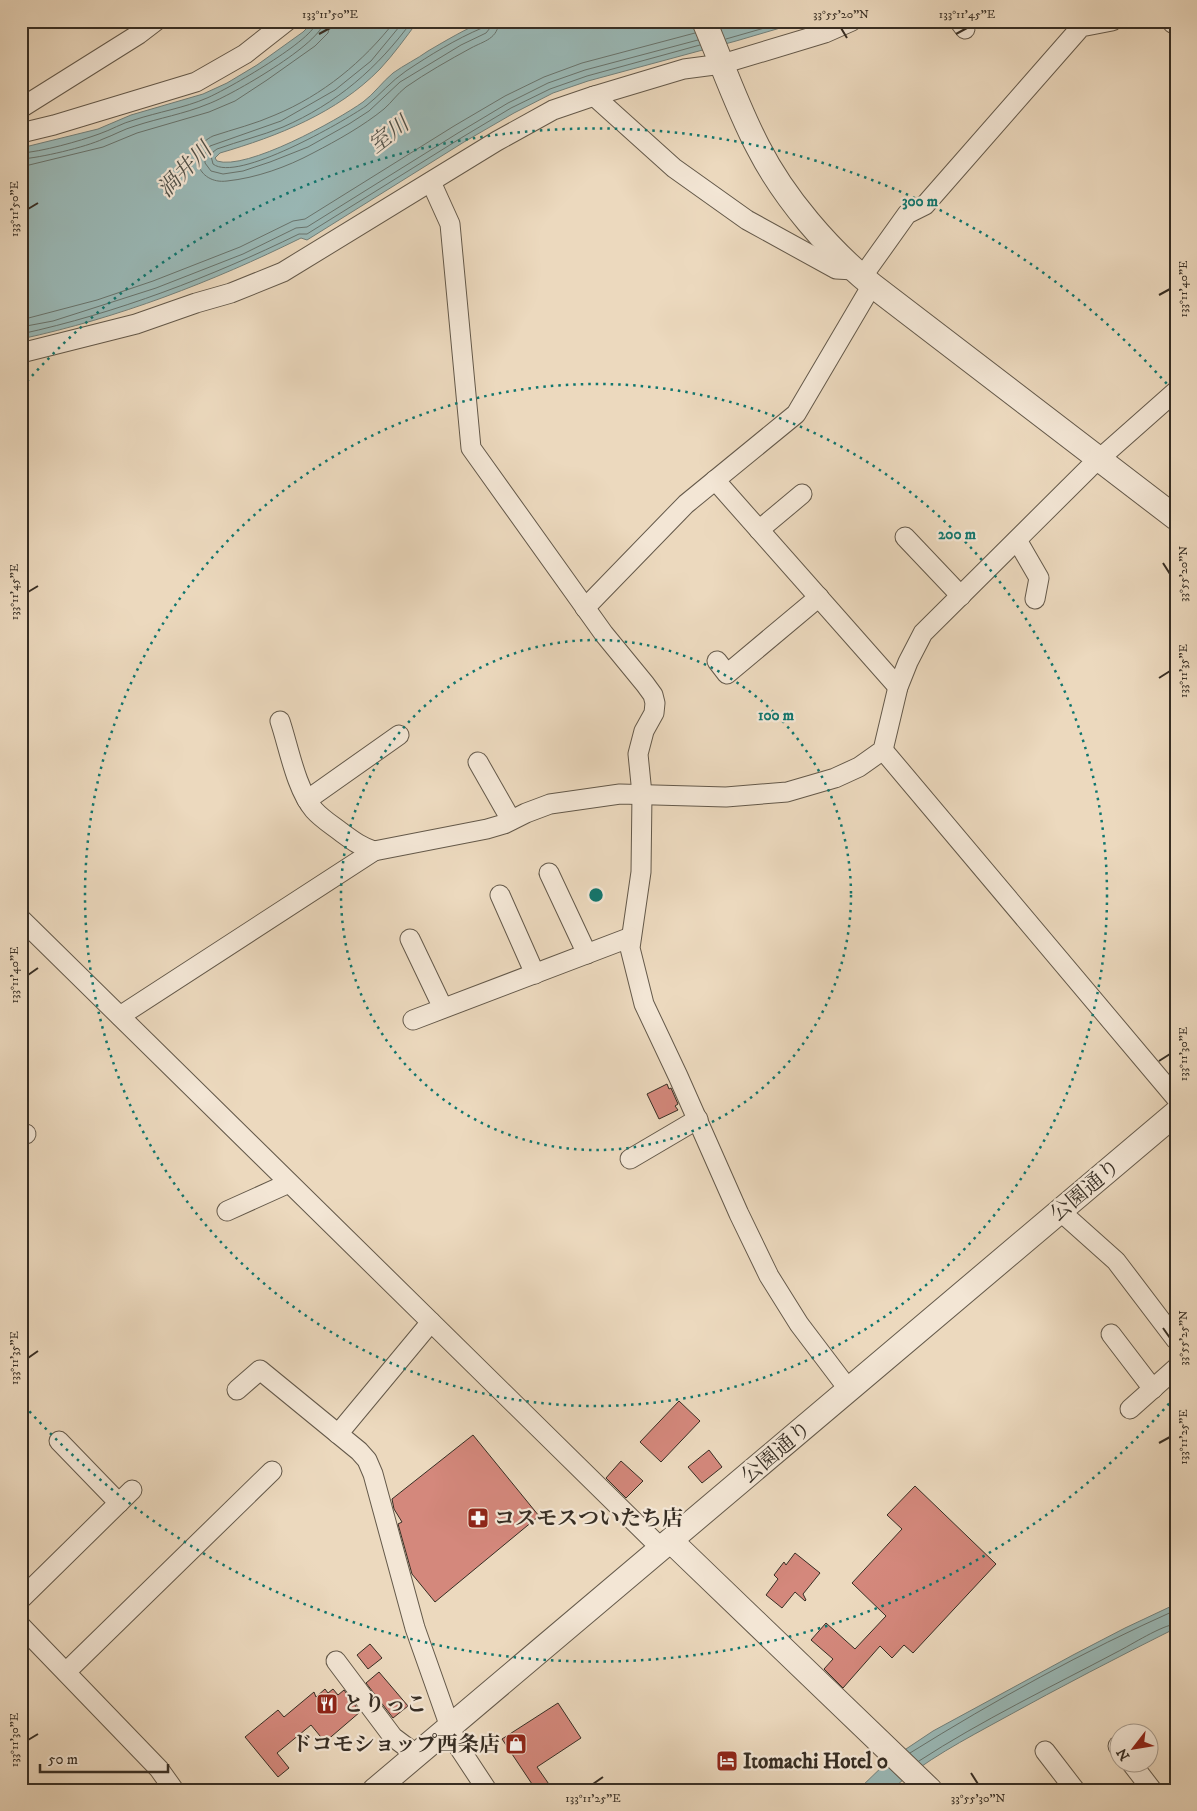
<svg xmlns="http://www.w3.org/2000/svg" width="1197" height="1811" viewBox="0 0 1197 1811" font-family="'IM FELL DW Pica','Noto Serif JP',serif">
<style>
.water{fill:#9ab9b7;stroke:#72817c}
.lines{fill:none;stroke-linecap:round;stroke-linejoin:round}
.shore{stroke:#68746e;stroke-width:1}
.building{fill:#d4887c;stroke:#372e24}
.minor-casing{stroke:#64594a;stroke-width:21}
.tertiary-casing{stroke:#64594a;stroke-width:26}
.minor{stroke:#f3e6d5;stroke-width:19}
.tertiary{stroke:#f3e6d5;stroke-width:24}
.ticks{fill:none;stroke:#372e24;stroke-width:2}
.ring{fill:none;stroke:#0f766e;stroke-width:2.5;stroke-dasharray:2.5 5}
.labels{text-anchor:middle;stroke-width:4.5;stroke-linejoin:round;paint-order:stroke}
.street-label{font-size:21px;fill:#372e24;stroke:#f3e6d5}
.poi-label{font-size:21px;font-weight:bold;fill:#372e24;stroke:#f3e6d5;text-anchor:start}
.water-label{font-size:22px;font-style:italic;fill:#505149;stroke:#f3e6d5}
.centre{fill:#0f766e;stroke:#f3e6d5;stroke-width:2.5}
.ring-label{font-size:15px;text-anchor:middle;font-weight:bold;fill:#0f766e;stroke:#f3e6d5;stroke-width:4.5;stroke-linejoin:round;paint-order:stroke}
.neatline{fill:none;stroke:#372e24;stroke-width:2}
.ticks-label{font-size:12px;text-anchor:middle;fill:#372e24}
</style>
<rect width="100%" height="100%" fill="#ecd9be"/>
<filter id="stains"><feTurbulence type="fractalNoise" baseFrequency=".004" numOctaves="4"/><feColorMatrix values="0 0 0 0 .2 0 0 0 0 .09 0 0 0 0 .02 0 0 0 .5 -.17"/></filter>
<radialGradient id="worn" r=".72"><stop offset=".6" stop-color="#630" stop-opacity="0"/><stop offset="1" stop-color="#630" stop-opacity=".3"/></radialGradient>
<g class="water">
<path d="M 314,21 L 418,21 C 406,37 394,54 380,69 C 337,113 278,136 220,153 L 215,158 L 217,161 C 246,171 338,120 363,102 C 374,94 382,82 393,73 C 404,65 417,59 428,51 C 447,40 465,29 485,21 L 804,21 L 736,41 L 588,81 L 553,93 L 514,113 L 464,142 L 307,240 L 301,238 C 212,282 118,318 21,339 L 21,148 L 98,129 L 131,115 L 203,94 L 227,83 L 257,65 L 303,32 Z"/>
<path d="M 1176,1604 L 1176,1628 C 1118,1657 1060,1687 1004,1718 C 964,1740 925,1760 891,1790 L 858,1790 L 888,1761 L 933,1731 L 1073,1655 L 1125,1628 Z"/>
</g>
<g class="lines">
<g class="shore">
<path d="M 395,21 C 363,62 323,95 275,115 C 255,124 234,129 213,136 C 185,149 197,185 227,181 C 256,178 287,167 313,153 C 338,140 363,126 384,109 C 392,102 397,94 406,87 C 426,73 449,60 471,48 C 484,41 498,39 499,21"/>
<polyline points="404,21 371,61 335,90 281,121 210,146 205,154 205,163 211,171 223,174 243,171 270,162 308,147 349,124 369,111 400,82 410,76 461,45 486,33 490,28 491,21"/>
<path d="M 412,21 C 378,68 336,104 283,127 C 261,136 239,141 217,149 L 213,152 L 211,156 L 213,164 C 237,183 343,122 366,106 C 380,95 391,81 406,71 C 430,55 456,39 482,28 L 485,21"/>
<polyline points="726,39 789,21"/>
<path d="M 21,153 C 41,152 80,141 99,134 C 111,130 122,123 134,120 C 158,112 184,108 207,98 C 226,90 316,39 317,21"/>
<path d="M 21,159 C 40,158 86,147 103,139 C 114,135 124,129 135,126 C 159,118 184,114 208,104 C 230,96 323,43 324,21"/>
<polyline points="21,167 103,147 137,133 209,112 235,101 267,80 315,46 328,33 331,21"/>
<polyline points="21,320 97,300 153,281 240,247 293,221 305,219 454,126 505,96 544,77 582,63 695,33"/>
<polyline points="21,327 53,321 156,288 243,254 296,228 307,227 458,133 508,103 548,83 585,70 698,40"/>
<path d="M 21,334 C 117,313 211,277 299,234 L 307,234 L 461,138 L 511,108 L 550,89 L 587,76 L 700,45"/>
<path d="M 910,1753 C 995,1700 1084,1651 1176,1610"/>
<path d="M 919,1761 C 982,1720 1051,1687 1117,1652 C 1131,1645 1162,1625 1176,1624"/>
</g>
</g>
<g class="building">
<polygon points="667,1084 669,1089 671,1088 678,1104 675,1106 678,1110 659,1119 647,1094"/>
<polygon points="679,1401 700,1421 661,1462 640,1442"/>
<polygon points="473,1435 539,1516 435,1602 412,1574 398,1524 402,1522 394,1509 392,1499"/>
<polygon points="709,1450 722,1467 702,1483 688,1467"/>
<polygon points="621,1461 643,1481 626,1498 606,1478"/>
<polygon points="915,1486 996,1564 913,1653 904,1645 892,1658 880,1646 843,1688 824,1669 833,1659 811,1640 826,1623 855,1649 886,1616 852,1583 902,1529 887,1515"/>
<polygon points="795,1553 820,1573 803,1594 806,1600 805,1601 795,1592 782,1608 766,1595 778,1579 774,1575 784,1562 786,1565"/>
<polygon points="370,1644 382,1658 368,1669 357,1655"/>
<polygon points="379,1672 408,1706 393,1718 366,1683"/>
<polygon points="325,1689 328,1693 333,1689 338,1695 344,1690 360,1712 325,1742 311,1725 277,1753 289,1768 278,1777 245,1737 278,1710 284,1717 314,1692 316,1697"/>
<polygon points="558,1703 581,1738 537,1767 553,1790 536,1790 502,1739"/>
</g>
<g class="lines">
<g class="minor-casing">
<g id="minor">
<polyline points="959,21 965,29"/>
<polyline points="594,96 674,168 747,220 836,269 854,270"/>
<polyline points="21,108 139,34 156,21"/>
<polyline points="21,133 54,125 196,82 245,54 287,21"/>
<polyline points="431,182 450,224 471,448 604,634 645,684 653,695 655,703 654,713 644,731 638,754 642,794 641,872 630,948 644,1004 678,1076 739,1214 769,1276 799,1324 849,1390"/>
<polyline points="862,277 907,214 925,205 1081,27 1112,21"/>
<polyline points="21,353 136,324 196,303 231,293 283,272 497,141 553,110 594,96 684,69 722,64 825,33 852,21"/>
<polyline points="715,480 898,687"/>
<polyline points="759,530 802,494"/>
<polyline points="905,537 961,596"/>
<polyline points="1017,540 1039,578 1035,599"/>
<polyline points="585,608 686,504 796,414 872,285"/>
<polyline points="717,661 727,674 819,597"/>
<path d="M 280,721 C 289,748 296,789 314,810 C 322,819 332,825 341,832 C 352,840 361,847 374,851"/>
<polyline points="883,750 1176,1098"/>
<polyline points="478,762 511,820"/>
<polyline points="307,800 399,735"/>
<polyline points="549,873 587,954"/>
<polyline points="500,895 535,974"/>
<polyline points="21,919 662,1549"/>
<polyline points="410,939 443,1008"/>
<polyline points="120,1016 374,851 487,829 504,824 526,813 550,804 620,794 726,797 787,792 835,778 859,767 883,750 898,687 908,662 923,633 1089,468 1176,391"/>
<polyline points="413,1020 631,937"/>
<polyline points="21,1135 26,1134"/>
<polyline points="630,1159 698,1119"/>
<polyline points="227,1211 289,1183"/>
<polyline points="1060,1211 1116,1261 1176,1340"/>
<polyline points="1111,1334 1153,1389"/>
<polyline points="237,1390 260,1370 359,1451 367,1460 373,1474 415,1628 450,1727 458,1746 487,1790"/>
<polyline points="1130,1409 1176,1368"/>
<polyline points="338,1434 431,1322"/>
<polyline points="59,1441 119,1503"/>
<polyline points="21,1599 132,1490"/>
<polyline points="21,1626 159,1769 174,1790"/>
<polyline points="336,1661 393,1737 417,1755"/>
<polyline points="66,1672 272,1471"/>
<polyline points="1118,1746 1120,1748"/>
<polyline points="1045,1751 1075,1790"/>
<polyline points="1132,1764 1152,1790"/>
</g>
</g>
<g class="tertiary-casing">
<g id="tertiary">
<path d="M 704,21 C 722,63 737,107 758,147 C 784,198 828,249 872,285 L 1176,518"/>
<polyline points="1174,21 1176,22"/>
<polyline points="671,1541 930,1790"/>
<polyline points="375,1790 1176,1113"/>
</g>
</g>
<use href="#minor" class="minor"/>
<use href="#tertiary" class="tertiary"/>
</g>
<path class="ticks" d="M 841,28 L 847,38M 319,34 L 330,28M 956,34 L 967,28M 28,209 L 38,203M 1159,295 L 1170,289M 1163,563 L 1170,574M 28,592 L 38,586M 1159,678 L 1170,671M 28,975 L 38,968M 1159,1061 L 1170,1054M 1163,1328 L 1170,1338M 28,1358 L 38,1351M 1159,1443 L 1170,1437M 28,1740 L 38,1734M 971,1773 L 978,1784M 593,1784 L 603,1777"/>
<g class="ring">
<circle cx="596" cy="895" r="255"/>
<circle cx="596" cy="895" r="511"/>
<path d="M1174 1398A766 766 0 0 1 22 1403M22 387A766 766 0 0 1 1174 392"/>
</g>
<defs>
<g id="pharmacy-square" transform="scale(1.125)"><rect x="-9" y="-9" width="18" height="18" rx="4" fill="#8f2418" stroke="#f3e6d5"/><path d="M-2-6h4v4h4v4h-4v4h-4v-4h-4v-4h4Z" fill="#fff"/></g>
<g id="restaurant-square" transform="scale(1.125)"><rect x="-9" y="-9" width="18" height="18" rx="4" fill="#8f2418" stroke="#f3e6d5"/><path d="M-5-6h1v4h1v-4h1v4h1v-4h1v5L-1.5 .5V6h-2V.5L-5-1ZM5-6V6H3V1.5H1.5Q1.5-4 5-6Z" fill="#fff"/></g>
<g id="shop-square" transform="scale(1.125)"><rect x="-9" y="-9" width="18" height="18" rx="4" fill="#8f2418" stroke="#f3e6d5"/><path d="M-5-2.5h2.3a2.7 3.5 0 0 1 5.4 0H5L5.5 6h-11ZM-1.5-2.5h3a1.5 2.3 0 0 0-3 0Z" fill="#fff"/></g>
<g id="hotel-square" transform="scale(1.125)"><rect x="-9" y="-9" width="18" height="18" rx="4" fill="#8f2418" stroke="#f3e6d5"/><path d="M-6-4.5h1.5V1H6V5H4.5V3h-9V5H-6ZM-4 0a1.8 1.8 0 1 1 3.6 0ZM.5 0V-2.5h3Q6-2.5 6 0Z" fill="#fff"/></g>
</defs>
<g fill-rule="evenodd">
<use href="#pharmacy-square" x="478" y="1518"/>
<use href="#restaurant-square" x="327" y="1704"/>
<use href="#shop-square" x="516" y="1744"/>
<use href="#hotel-square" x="727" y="1761"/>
</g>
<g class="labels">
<g class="street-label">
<text transform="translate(1085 1190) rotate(-40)" y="7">公園通り</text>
<text transform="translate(776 1452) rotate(-40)" y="7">公園通り</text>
</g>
<g class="poi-label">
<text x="494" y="1525">コスモスついたち店</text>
<text x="343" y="1711">とりっこ</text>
<text x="500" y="1751" text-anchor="end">ドコモショップ西条店</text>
<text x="743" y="1768">Itomachi Hotel 0</text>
</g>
<g class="water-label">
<text transform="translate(388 134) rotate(-38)" y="8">室川</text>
<text transform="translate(184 169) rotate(-46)" y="8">渦井川</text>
</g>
</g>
<circle cx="596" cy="895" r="8" class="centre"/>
<g class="ring-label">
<text x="920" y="206">300 m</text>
<text x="957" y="539">200 m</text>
<text x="776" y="720">100 m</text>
</g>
<rect width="1197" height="1811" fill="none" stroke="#ecd9be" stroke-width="55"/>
<g transform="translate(1134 1748) rotate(239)"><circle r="24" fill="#f3e6d5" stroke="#a89c8e"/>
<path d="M0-4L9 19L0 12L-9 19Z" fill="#8f2418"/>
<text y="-8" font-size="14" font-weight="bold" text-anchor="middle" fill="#372e24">N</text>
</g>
<path d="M40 1764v8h128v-8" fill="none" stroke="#372e24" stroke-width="2.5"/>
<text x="48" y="1764" font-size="15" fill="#372e24" stroke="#f3e6d5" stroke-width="4" paint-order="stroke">50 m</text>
<rect x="28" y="28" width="1142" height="1756" class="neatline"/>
<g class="ticks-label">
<text x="330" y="18">133°11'50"E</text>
<text x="841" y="18">33°55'20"N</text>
<text x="967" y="18">133°11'45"E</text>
<text transform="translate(14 209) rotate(-90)" y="4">133°11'50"E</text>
<text transform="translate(1183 289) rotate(-90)" y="4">133°11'40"E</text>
<text transform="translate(1183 574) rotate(-90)" y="4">33°55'20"N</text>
<text transform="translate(14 592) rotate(-90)" y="4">133°11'45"E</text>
<text transform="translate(1183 671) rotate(-90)" y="4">133°11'35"E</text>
<text transform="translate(14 975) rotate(-90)" y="4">133°11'40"E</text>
<text transform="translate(1183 1054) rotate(-90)" y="4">133°11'30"E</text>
<text transform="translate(1183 1338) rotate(-90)" y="4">33°55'25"N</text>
<text transform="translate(14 1358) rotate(-90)" y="4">133°11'35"E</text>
<text transform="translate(1183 1437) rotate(-90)" y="4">133°11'25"E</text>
<text transform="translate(14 1740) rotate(-90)" y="4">133°11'30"E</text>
<text x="593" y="1802">133°11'25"E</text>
<text x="978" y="1802">33°55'30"N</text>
</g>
<rect width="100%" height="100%" filter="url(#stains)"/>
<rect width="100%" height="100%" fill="url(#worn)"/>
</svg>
